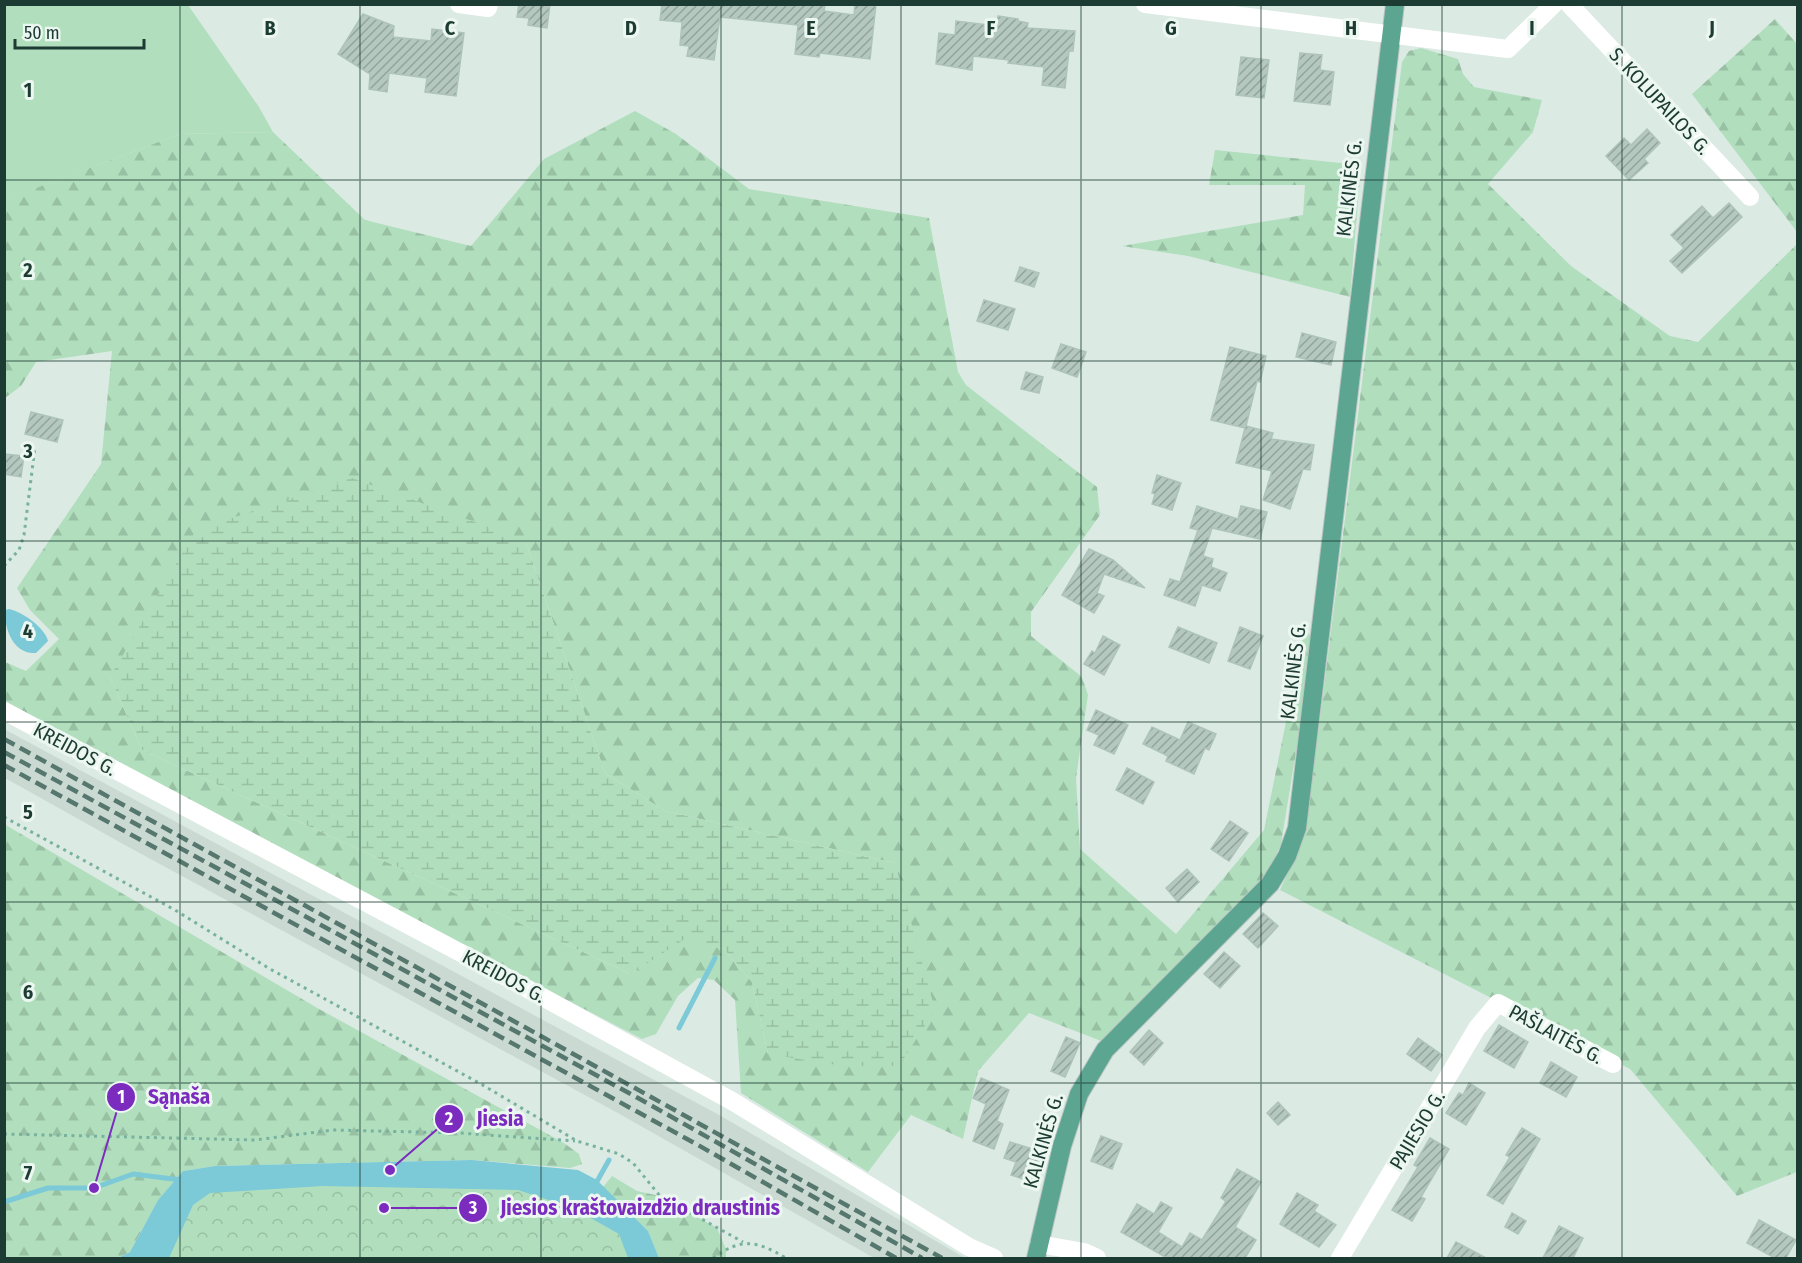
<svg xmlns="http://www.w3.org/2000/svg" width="1802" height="1263" viewBox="0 0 1802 1263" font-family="'Fira Sans Condensed',sans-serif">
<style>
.built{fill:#cadad3}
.grass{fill:#b1dfbd}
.forest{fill:url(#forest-firs);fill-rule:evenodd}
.wetland{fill:url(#wetland-marsh)}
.park{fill:url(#park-crowns)}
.water{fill:#7cc9d7}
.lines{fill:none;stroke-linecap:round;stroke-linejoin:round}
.stream{stroke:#7cc9d7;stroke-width:5}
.building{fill:url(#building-hatch);stroke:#aec4bb;stroke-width:1.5}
.major-casing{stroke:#bbc4c2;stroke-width:20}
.path{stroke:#78b29f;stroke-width:3;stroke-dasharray:3 4.5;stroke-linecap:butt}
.minor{stroke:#fff;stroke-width:18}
.major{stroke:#5ba591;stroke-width:18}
.rail{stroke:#56776e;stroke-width:4.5;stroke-dasharray:12 6;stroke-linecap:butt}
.grid{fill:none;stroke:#1c3b32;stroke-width:1.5;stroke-opacity:0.55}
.labels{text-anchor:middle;stroke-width:6;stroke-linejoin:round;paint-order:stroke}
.street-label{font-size:20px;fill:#1c3b32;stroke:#ecf7f1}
.grid-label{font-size:20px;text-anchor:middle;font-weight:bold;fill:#1c3b32;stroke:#ecf7f1;stroke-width:6;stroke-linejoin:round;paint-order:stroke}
.leader{fill:none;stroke:#7b2cbf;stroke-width:2}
.callout-dot{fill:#7b2cbf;stroke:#ecf7f1;stroke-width:2}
.mark-label{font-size:18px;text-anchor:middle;font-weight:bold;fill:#fff}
.callout-label{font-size:21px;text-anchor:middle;font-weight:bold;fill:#7b2cbf;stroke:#ecf7f1;stroke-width:6;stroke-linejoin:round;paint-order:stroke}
</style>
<defs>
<pattern id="forest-firs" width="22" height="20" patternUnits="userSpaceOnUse" patternTransform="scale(1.5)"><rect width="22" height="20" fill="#b1dfbd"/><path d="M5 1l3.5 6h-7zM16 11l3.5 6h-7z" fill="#98c0a3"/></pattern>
<pattern id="wetland-marsh" width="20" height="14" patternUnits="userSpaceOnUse" patternTransform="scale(1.5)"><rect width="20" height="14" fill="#b1dfbd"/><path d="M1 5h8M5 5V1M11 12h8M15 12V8" fill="none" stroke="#98c0a3"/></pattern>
<pattern id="park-crowns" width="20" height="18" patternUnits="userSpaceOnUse" patternTransform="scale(1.5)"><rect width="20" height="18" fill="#b1dfbd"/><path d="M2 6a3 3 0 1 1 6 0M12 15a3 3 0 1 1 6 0" fill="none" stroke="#98c0a3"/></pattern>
<pattern id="building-hatch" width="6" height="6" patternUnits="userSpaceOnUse" patternTransform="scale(1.5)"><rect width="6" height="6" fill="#b4c8bf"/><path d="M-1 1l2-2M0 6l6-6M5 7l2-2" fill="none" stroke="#92a49c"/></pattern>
</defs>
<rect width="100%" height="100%" fill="#dceae4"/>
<polygon class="built" points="4,729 721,1116 965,1258 874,1258 616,1112 123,844 5,778"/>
<polygon class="grass" points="4,5 188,5 259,107 273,132 180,134 5,200"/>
<g class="forest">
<polygon points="1775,19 1797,44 1797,232 1692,94"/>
<polygon points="1421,48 1458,59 1463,74 1474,87 1542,100 1533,132 1488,184 1571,266 1670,336 1698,342 1797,244 1797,1172 1737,1196 1630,1069 1280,890 1302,842 1319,727 1402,62 1409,51"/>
<path d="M 635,111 L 676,134 L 749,189 L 929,218 L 958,372 L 966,385 L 1097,487 L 1100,515 L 1031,612 L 1031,636 L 1082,677 L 1088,695 L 1076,778 L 1080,849 L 1176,934 L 1264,830 L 1305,628 L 1314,641 L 1281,844 L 1268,874 L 1101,1041 L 1029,1013 L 978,1071 L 963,1139 L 911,1115 L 868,1172 L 741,1093 L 735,1000 L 714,980 L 698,978 L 678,996 L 656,1034 L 642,1039 L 343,884 L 5,701 L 5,662 L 26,671 L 59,639 L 30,610 L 17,588 L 101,464 L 112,351 L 36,362 L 21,386 L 5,398 L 4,200 L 180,134 L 273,132 L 365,220 L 471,246 L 544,159 ZM 525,540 L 605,773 L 665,811 L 895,863 L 768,1054 L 752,982 L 724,949 L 683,939 L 631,974 L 142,750 L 110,677 Z"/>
<polygon points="1215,150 1361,165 1350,297 1188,256 1122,246 1303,215 1305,185 1209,185"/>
<polygon points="4,824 319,1009 564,1143 579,1154 582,1164 570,1168 472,1160 215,1166 183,1171 158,1200 130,1252 118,1258 5,1258"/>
<polygon points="612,1176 637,1191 660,1196 717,1228 726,1249 726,1258 659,1258 648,1231 603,1187"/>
</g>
<polygon class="wetland" points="352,478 525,540 605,773 665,811 895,863 935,1010 899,1066 843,1066 768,1054 752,982 724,949 683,940 631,974 142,750 110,677 196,530"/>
<polygon class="park" points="390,1170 591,1195 641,1258 136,1258 188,1181"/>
<g class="water">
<path d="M 9,609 C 23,612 45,628 48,641 L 36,653 C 13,655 4,628 5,610 Z"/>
<polygon points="472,1160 578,1170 597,1180 648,1231 659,1258 628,1258 619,1234 573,1208 518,1190 323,1186 210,1193 193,1205 169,1258 118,1258 130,1252 158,1200 183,1171 215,1166"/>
</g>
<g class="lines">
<g class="stream">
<polyline points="679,1028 715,958"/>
<polyline points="595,1185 609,1160"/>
<polyline points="4,1202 48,1188 94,1188 133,1174 181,1180"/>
</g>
</g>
<g class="building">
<polygon points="519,4 550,4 547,28 528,25 529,18 517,17"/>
<polygon points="662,4 825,4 824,11 854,15 855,4 876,4 870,59 820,53 819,57 795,54 798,25 720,17 714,60 687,56 689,46 680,45 682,22 660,20"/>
<polygon points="363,14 394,26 393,37 431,41 432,29 464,33 456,96 425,92 427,78 389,73 387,92 369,89 370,74 338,54"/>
<polygon points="998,16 1018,19 1018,21 1028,23 1027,28 1075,31 1073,51 1069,51 1065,88 1042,85 1044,67 1008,63 1009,60 973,56 972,70 936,64 939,33 955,35 956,21 997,26"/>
<polygon points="1300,53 1322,55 1320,70 1334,72 1330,105 1294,101"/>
<polygon points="1241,57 1269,60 1264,98 1236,95"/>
<polygon points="1647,129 1660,143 1644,159 1648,163 1629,180 1606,156 1624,138 1631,145"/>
<polygon points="1729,203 1742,217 1682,273 1670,261 1684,248 1671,235 1702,206 1713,218"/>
<polygon points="1020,267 1039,273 1034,287 1015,281"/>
<polygon points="984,300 1015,309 1008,330 977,321"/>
<polygon points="1302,333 1336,342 1331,365 1296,357"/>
<polygon points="1061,344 1086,352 1077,377 1052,368"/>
<polygon points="1230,347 1266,356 1260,382 1257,381 1246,426 1273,433 1271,439 1314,445 1310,470 1303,469 1290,509 1263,500 1272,471 1236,463 1245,428 1211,420"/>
<polygon points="1026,372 1043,377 1039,393 1021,389"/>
<polygon points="31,412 63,420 57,442 25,434"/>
<polygon points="4,454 24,456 21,477 4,474"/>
<polygon points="1157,475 1181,483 1172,510 1152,504 1155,494 1152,493"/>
<polygon points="1197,506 1238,519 1241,506 1267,512 1260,539 1212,528 1203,556 1213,559 1211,567 1227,573 1220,591 1202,585 1195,606 1164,595 1170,579 1180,582 1198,530 1190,528"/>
<polygon points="1089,549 1113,560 1145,588 1104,574 1097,593 1104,596 1094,613 1062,595"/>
<polygon points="1178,627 1217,643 1209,663 1169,647"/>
<polygon points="1240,627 1263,636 1250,669 1228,661"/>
<polygon points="1103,636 1120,645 1104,675 1084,664 1092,651 1095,653"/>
<polygon points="1096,710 1128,725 1114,754 1094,745 1099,735 1087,730"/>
<polygon points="1188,722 1216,734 1209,750 1205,748 1194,774 1166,761 1168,756 1143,744 1152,727 1180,740"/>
<polygon points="1127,768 1154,782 1143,804 1116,790"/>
<polygon points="1230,821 1248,833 1229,861 1211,849"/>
<polygon points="1187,869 1199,882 1178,902 1166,888"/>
<polygon points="1263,913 1278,926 1258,948 1243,934"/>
<polygon points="1224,952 1240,966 1220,988 1204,974"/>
<polygon points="1499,1025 1528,1042 1514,1068 1484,1051"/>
<polygon points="1149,1030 1163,1043 1144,1065 1130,1052"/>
<polygon points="1066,1037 1080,1043 1065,1077 1051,1071"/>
<polygon points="1418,1038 1442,1055 1431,1071 1407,1054"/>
<polygon points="1551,1062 1577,1077 1566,1097 1540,1083"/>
<polygon points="981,1078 1009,1090 997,1121 1003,1124 994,1149 973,1141 986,1104 973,1098"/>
<polygon points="1469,1083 1485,1093 1466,1125 1446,1113 1459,1093 1463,1095"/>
<polygon points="1278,1102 1290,1115 1278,1125 1267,1113"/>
<polygon points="1522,1128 1540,1139 1503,1204 1487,1195 1510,1157 1506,1155"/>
<polygon points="1101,1136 1122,1144 1112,1169 1091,1161"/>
<polygon points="1430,1138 1449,1149 1421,1197 1425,1199 1412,1221 1392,1210 1418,1167 1414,1165"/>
<polygon points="1010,1142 1042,1152 1032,1182 1011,1175 1016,1162 1004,1158"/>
<polygon points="1237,1169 1261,1182 1235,1227 1256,1240 1245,1258 1167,1258 1121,1232 1137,1204 1154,1214 1161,1202 1172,1208 1158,1232 1182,1247 1190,1233 1202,1240 1226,1201 1221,1198"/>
<polygon points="1297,1193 1318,1205 1314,1211 1336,1225 1319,1247 1280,1224"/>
<polygon points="1512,1213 1526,1221 1518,1234 1505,1227"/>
<polygon points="1759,1220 1796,1240 1786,1258 1775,1258 1747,1243"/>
<polygon points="1559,1226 1583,1238 1573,1258 1543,1258"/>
<polygon points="1456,1242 1486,1258 1447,1258"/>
</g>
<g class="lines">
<g class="major-casing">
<polyline id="major" points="1036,1258 1062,1146 1079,1094 1105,1050 1270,884 1287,856 1297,828 1395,4"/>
</g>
<g class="path">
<polyline points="4,566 19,550 24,535 35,447"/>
<polyline points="4,817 175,910 270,969 481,1084 577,1141 619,1154 633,1163 660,1196 743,1242"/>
<polyline points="4,1134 255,1140 333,1130 459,1133 575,1141"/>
<path d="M 713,1258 C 742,1237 757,1241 786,1258"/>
</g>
<g class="minor">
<polyline points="459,4 488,8 489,4"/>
<polyline points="1145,4 1508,49 1554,4"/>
<polyline points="1569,4 1750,197"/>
<polyline points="4,711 495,971 732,1101 969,1247 994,1258"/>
<polyline points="1039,1244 1084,1252 1097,1258"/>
<polyline points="1340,1258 1477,1028 1498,1003 1613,1064"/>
</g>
<use href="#major" class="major"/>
<g class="rail">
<polyline points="4,739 942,1258"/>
<polyline points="4,752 638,1098 922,1258"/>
<polyline points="4,765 698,1145 896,1258"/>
</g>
</g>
<path class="grid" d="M 180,4 L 180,1258M 360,4 L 360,1258M 541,4 L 541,1258M 721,4 L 721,1258M 901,4 L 901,1258M 1081,4 L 1081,1258M 1261,4 L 1261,1258M 1442,4 L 1442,1258M 1622,4 L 1622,1258M 4,180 L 1798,180M 4,361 L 1798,361M 4,541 L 1798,541M 4,722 L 1798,722M 4,902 L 1798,902M 4,1083 L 1798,1083"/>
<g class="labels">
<g class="street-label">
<text transform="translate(1660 101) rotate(47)" y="7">S. KOLUPAILOS G.</text>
<text transform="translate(1349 188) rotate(-83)" y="7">KALKINĖS G.</text>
<text transform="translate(1293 671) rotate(-83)" y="7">KALKINĖS G.</text>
<text transform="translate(75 749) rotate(28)" y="7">KREIDOS G.</text>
<text transform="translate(504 976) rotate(28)" y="7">KREIDOS G.</text>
<text transform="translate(1556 1034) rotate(28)" y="7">PAŠLAITĖS G.</text>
<text transform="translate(1417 1130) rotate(-59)" y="7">PAJIESIO G.</text>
<text transform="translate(1043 1141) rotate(-74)" y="7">KALKINĖS G.</text>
</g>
</g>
<g class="grid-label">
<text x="270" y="35">B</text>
<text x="450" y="35">C</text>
<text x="631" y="35">D</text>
<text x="811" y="35">E</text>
<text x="991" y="35">F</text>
<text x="1171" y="35">G</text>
<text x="1351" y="35">H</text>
<text x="1532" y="35">I</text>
<text x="1712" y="35">J</text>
<text x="28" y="97">1</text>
<text x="28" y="277">2</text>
<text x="28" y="458">3</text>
<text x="28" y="638">4</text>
<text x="28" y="819">5</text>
<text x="28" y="999">6</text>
<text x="28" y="1180">7</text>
</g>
<path class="leader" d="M94 1188L121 1097M390 1170L449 1119M384 1208L473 1208"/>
<g class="callout-dot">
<circle cx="94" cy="1188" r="6"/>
<circle cx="390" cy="1170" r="6"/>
<circle cx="384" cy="1208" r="6"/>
<circle cx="121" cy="1097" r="15"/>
<circle cx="449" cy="1119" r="15"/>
<circle cx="473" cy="1208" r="15"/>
</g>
<g class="mark-label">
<text x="121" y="1103">1</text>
<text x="449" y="1125">2</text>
<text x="473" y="1214">3</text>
</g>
<g class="callout-label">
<text x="179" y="1104">Sąnaša</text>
<text x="500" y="1126">Jiesia</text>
<text x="640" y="1215">Jiesios kraštovaizdžio draustinis</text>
</g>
<rect width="1802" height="1263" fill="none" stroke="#1c3b32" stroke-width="12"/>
<path d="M15 39v9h129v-9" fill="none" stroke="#1c3b32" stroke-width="3"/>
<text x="24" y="39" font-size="18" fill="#1c3b32" stroke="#ecf7f1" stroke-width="4.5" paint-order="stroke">50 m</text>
</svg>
